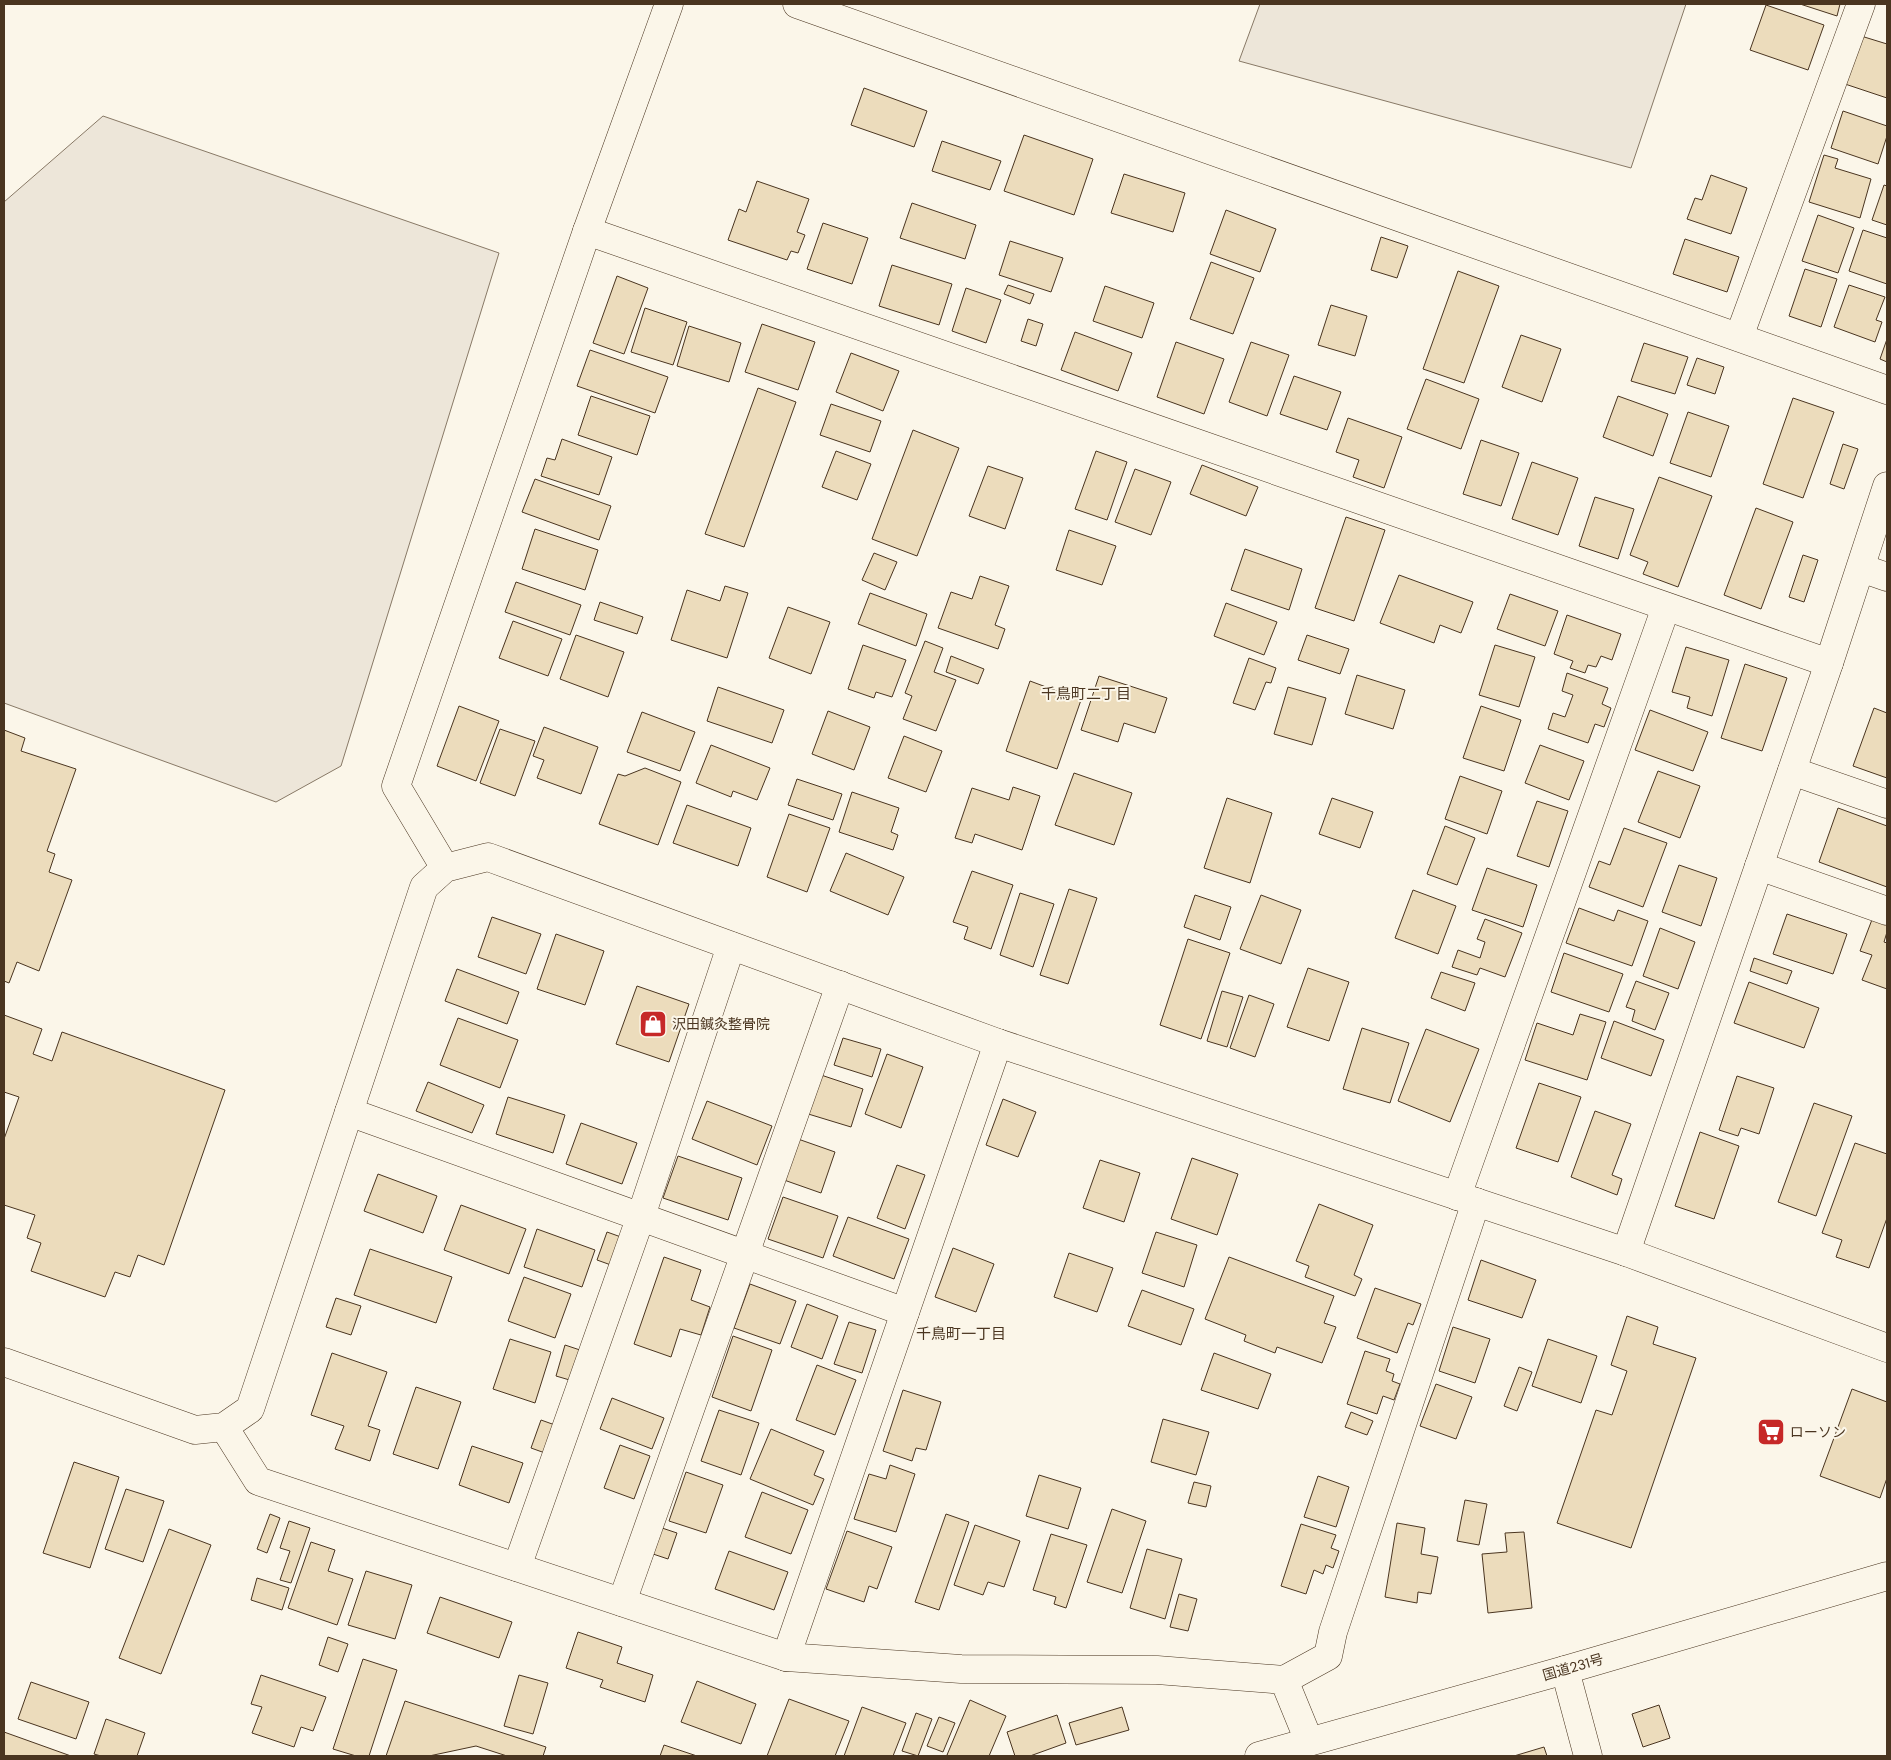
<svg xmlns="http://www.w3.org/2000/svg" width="1891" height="1760" viewBox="0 0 1891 1760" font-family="'DM Sans','Noto Sans JP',sans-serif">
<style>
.green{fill:#ede6d9;stroke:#887966}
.building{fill:#ecdcbc;stroke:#4a3520}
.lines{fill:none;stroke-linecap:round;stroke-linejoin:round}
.minor-casing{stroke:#4a3520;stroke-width:29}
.highway-casing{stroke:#4a3520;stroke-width:29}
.minor{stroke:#fbf6e9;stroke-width:28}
.highway{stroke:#fbf6e9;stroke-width:28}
.labels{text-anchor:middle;stroke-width:4;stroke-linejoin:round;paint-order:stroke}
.poi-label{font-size:14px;fill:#4a3520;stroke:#fbf6e9;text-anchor:start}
.street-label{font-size:14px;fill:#4a3520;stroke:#fbf6e9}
.neighbourhood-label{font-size:15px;fill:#4a3520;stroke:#fbf6e9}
</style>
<rect width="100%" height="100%" fill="#fbf6e9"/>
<g class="green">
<polygon points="1260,4 1686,4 1631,168 1239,61"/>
<polygon points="103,116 499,253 341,766 276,802 4,703 4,202"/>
</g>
<g class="building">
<polygon points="1800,4 1840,4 1837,16"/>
<polygon points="1766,5 1824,25 1808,70 1750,50"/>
<polygon points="1861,36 1887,44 1887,98 1845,84"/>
<polygon points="864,88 927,111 914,147 851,125"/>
<polygon points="1843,111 1887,126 1887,136 1878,164 1831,148"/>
<polygon points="1024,135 1093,159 1074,215 1004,191"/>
<polygon points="942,141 1001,161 990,190 932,171"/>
<polygon points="1824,155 1838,159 1835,168 1871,179 1860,218 1809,202"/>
<polygon points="1124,174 1185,193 1173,232 1111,213"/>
<polygon points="1711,175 1747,188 1731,234 1687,219 1695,198 1702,200"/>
<polygon points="757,181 809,199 797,232 805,235 798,253 791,251 787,260 728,240 739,209 746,212"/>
<polygon points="1884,185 1887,186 1887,225 1872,220"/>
<polygon points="912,203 976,225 965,259 900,238"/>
<polygon points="1226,210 1276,229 1260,272 1210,254"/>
<polygon points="1818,215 1854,228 1838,273 1802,261"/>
<polygon points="823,223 868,238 852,284 807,269"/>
<polygon points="1863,230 1887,238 1887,284 1849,271"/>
<polygon points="1381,237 1408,246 1397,278 1371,270"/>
<polygon points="1685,239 1739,257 1727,292 1673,274"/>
<polygon points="1010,241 1063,258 1051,292 999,275"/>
<polygon points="1211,262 1254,278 1233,334 1190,319"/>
<polygon points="892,265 952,284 939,325 879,306"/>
<polygon points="1805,269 1837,279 1821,327 1789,316"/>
<polygon points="1458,271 1499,286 1464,383 1423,369"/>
<polygon points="617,276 648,288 624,354 593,343"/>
<polygon points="1008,285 1034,294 1030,304 1004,294"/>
<polygon points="1849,285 1885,297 1876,320 1882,322 1875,342 1834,327"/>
<polygon points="1105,286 1154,303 1142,338 1093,321"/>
<polygon points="966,288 1001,300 986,343 952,331"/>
<polygon points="1331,305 1367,316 1355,356 1318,345"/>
<polygon points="645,308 687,322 673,365 631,352"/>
<polygon points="1028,319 1043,324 1036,346 1021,341"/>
<polygon points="762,324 815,342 798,390 745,372"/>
<polygon points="689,326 741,343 729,382 677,366"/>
<polygon points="1075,332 1132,353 1118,391 1061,370"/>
<polygon points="1521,335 1561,349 1542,402 1502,387"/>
<polygon points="1887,339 1887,362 1880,359"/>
<polygon points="1176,342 1224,359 1204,414 1157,397"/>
<polygon points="1251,342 1289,355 1267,416 1229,402"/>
<polygon points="1644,343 1688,357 1675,394 1631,381"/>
<polygon points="590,350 668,377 655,413 577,386"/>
<polygon points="851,353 899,371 883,411 836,392"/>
<polygon points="1697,358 1724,367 1715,394 1687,385"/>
<polygon points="1294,376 1341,392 1327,430 1280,414"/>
<polygon points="1426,379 1479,399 1461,449 1407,429"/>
<polygon points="758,388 796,402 744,547 705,534"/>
<polygon points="591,396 650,416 637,455 578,435"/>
<polygon points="1618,396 1668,414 1653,456 1603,437"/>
<polygon points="1793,398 1834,412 1803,498 1763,484"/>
<polygon points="831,404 881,421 870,452 820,435"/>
<polygon points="1688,412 1729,426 1711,477 1670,463"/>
<polygon points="1348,418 1402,437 1384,488 1353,477 1359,460 1336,452"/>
<polygon points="913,430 959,448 917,556 872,539"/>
<polygon points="562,439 612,457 599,495 541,476 547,458 555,460"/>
<polygon points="1481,440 1519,453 1501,506 1463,494"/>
<polygon points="1843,444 1858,449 1844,489 1830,484"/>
<polygon points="836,451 871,464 857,500 822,487"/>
<polygon points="1096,451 1127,462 1107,520 1075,509"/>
<polygon points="1532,462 1578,478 1558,535 1512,519"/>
<polygon points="1202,465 1258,487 1246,516 1190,494"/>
<polygon points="988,466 1023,478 1005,529 969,516"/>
<polygon points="1135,469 1171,482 1151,535 1115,522"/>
<polygon points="1659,477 1712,496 1678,587 1643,574 1648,562 1630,555"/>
<polygon points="535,479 611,506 599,540 522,512"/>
<polygon points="1595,497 1634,509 1618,559 1579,546"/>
<polygon points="1756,508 1793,522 1761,609 1724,595"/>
<polygon points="1346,517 1385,530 1354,621 1315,608"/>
<polygon points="535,529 598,550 585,590 522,569"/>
<polygon points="1069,530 1116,546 1102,585 1056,570"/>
<polygon points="1245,549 1302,569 1289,610 1231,590"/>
<polygon points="874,553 897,562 885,590 862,580"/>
<polygon points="1803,555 1818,560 1804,602 1789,597"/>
<polygon points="1399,575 1473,602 1461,633 1440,625 1434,643 1380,623"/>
<polygon points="980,576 1009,586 995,625 1005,629 998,649 938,628 951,592 972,599"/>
<polygon points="516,582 581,605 570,635 505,612"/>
<polygon points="725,586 748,593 727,658 671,640 687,590 720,601"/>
<polygon points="870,593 927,614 916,646 858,624"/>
<polygon points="1510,594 1558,611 1545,646 1497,629"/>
<polygon points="600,602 643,617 637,634 594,620"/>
<polygon points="1226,603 1277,622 1264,655 1214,636"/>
<polygon points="788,607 830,622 811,674 769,658"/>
<polygon points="1567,615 1621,634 1612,660 1601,656 1596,667 1588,665 1585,673 1570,668 1573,661 1554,654"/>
<polygon points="513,621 562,639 548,676 499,658"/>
<polygon points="576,635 624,652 608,697 560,679"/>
<polygon points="1307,635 1349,649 1340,674 1298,660"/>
<polygon points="925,641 943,648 934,672 956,680 936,731 903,719 912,696 905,693"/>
<polygon points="863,645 906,660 892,697 876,692 874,698 848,689"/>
<polygon points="1495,645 1535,657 1519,707 1479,695"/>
<polygon points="1686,647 1729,660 1712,716 1687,708 1690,697 1672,692"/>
<polygon points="951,656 984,669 978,684 946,672"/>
<polygon points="1249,658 1276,668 1271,683 1266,682 1255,710 1233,703"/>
<polygon points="1745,664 1787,678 1762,751 1721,738"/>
<polygon points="1567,673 1608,688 1602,704 1611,708 1604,727 1595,724 1588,743 1548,729 1553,713 1565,717 1573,695 1562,691"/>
<polygon points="1357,675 1405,690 1393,729 1345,714"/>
<polygon points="1099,676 1167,698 1155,733 1124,723 1118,742 1081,730"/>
<polygon points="1030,681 1081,700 1057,769 1006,751"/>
<polygon points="718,687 784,710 772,743 707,721"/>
<polygon points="1288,687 1326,698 1312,745 1274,734"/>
<polygon points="459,706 499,721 476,781 437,766"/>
<polygon points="1481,706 1521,720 1504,771 1463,758"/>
<polygon points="1874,708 1887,713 1887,778 1853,766"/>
<polygon points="1650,710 1708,732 1693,771 1635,750"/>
<polygon points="828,711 870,727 854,770 812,754"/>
<polygon points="642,712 695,732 680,771 627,752"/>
<polygon points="544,727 598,747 581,794 537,778 544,760 533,756"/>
<polygon points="500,729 535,741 515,796 480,783"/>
<polygon points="4,730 25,738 21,751 76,769 47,851 55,854 49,872 72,880 39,971 17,962 9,983 4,981"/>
<polygon points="904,736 942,751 926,792 888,778"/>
<polygon points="711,745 770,768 757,800 733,791 731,797 696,783"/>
<polygon points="1540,745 1584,761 1569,800 1525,783"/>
<polygon points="645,768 681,782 658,845 599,824 618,774 625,776"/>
<polygon points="1658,771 1700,786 1680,838 1638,822"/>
<polygon points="1074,773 1132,793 1114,845 1055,825"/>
<polygon points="1460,776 1502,791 1487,834 1445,819"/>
<polygon points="797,779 842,794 833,820 788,805"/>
<polygon points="1013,787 1040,796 1022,850 975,834 972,843 955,838 972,788 1009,800"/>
<polygon points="852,792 899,808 891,832 898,835 893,850 839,832"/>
<polygon points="1227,798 1272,813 1250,883 1204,868"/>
<polygon points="1332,798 1373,812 1360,848 1319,834"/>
<polygon points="1537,801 1568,811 1549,867 1517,856"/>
<polygon points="687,805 751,828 738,866 673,843"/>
<polygon points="1838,808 1887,826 1887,887 1819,862"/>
<polygon points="789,814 830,828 807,892 767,877"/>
<polygon points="1445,826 1475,838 1457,885 1427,874"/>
<polygon points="1624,828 1667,843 1643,907 1589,887 1599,861 1610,865"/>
<polygon points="846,853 904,877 888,915 830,891"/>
<polygon points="1679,865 1717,878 1701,926 1662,912"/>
<polygon points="1487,868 1537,885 1523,927 1472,910"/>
<polygon points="972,871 1013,885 991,949 964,939 968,927 953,922"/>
<polygon points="1069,889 1097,898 1068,984 1040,975"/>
<polygon points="1413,890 1456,906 1438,954 1395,938"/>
<polygon points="1020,893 1054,904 1033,967 1000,955"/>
<polygon points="1195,895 1231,907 1220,940 1184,927"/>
<polygon points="1261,895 1301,910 1281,964 1240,949"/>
<polygon points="1579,908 1614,921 1618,910 1648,921 1632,966 1566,943"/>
<polygon points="1787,914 1847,934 1833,974 1773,954"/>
<polygon points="492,917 541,934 526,974 478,957"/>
<polygon points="1873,917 1887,923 1887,932 1884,942 1887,943 1887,989 1862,980 1872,955 1860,951"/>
<polygon points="1485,919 1522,933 1505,977 1480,968 1477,975 1452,967 1458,950 1480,958 1485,942 1477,939"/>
<polygon points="1660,928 1695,942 1678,989 1643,976"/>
<polygon points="556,934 604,951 585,1005 537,989"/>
<polygon points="1188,939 1230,953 1201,1039 1160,1025"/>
<polygon points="1564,953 1623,974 1609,1012 1551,992"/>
<polygon points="1754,958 1792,971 1787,984 1750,971"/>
<polygon points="1308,968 1349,982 1329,1041 1287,1027"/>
<polygon points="457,969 519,992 507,1024 445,1001"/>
<polygon points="1441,972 1475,983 1465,1011 1431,998"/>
<polygon points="1636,981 1669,993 1655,1030 1632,1021 1635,1010 1626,1007"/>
<polygon points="1749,982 1819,1008 1804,1048 1734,1023"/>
<polygon points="637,986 689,1004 669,1062 616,1044"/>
<polygon points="1222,991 1243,997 1227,1047 1207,1041"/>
<polygon points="1249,995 1274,1004 1255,1057 1230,1048"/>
<polygon points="1580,1014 1606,1022 1587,1080 1525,1060 1537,1023 1573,1035"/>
<polygon points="4,1015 42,1029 33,1054 52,1061 62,1032 225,1090 164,1265 138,1255 130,1277 115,1272 105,1297 31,1271 41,1243 27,1238 35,1215 4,1205 4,1139 19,1097 4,1092"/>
<polygon points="458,1018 518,1040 500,1088 440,1065"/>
<polygon points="1614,1021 1664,1040 1651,1076 1601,1058"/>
<polygon points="1362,1028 1409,1043 1390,1103 1343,1089"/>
<polygon points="1426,1029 1479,1049 1450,1122 1398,1101"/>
<polygon points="843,1038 881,1049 872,1077 834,1065"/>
<polygon points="887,1054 923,1067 901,1128 865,1114"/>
<polygon points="818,1074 863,1089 851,1127 805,1113"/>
<polygon points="1737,1076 1774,1088 1759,1134 1741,1128 1738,1136 1719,1130"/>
<polygon points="428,1082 484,1105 472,1133 416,1111"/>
<polygon points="1539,1083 1581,1097 1558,1162 1516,1148"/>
<polygon points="508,1097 565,1115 553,1153 496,1134"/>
<polygon points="1003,1099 1036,1112 1018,1157 986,1145"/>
<polygon points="707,1101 772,1126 757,1165 692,1139"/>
<polygon points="1814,1103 1852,1116 1816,1216 1778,1202"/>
<polygon points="1595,1111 1631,1124 1612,1175 1622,1179 1617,1195 1571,1177"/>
<polygon points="581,1123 637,1143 622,1184 566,1164"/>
<polygon points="1700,1132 1739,1146 1714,1219 1675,1206"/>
<polygon points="798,1139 835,1152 821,1193 784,1180"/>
<polygon points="1855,1143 1887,1154 1887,1218 1869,1268 1836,1257 1842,1240 1822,1233"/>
<polygon points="678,1156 742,1178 728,1220 663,1198"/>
<polygon points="1192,1158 1238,1174 1217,1235 1171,1219"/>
<polygon points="1100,1160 1140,1173 1124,1222 1083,1208"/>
<polygon points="897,1165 925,1175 905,1229 877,1218"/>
<polygon points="378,1174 437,1196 423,1233 364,1211"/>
<polygon points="783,1197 838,1216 823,1258 768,1239"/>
<polygon points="1319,1204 1373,1225 1354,1275 1362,1279 1355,1296 1305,1277 1309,1266 1296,1261"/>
<polygon points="461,1205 526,1229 509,1274 444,1250"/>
<polygon points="848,1217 909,1239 894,1279 833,1256"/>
<polygon points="537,1229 595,1250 582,1287 524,1267"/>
<polygon points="607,1232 621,1237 611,1265 597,1260"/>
<polygon points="1156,1232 1197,1245 1184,1287 1142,1273"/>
<polygon points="953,1248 994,1264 976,1312 935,1297"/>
<polygon points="370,1249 452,1277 436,1323 354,1295"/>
<polygon points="1069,1253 1113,1268 1097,1312 1054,1297"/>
<polygon points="664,1257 701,1270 691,1300 710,1307 701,1335 680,1329 671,1357 634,1344"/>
<polygon points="1229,1257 1334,1296 1324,1323 1336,1327 1322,1363 1277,1347 1275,1353 1244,1341 1246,1335 1205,1319"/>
<polygon points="1481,1260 1536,1280 1522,1318 1468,1300"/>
<polygon points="524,1277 571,1294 555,1338 508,1321"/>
<polygon points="750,1284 796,1301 780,1344 734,1328"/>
<polygon points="1375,1288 1421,1304 1413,1325 1408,1323 1397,1353 1357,1338"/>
<polygon points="1142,1290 1194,1309 1181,1345 1128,1326"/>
<polygon points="336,1298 361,1306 351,1335 326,1327"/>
<polygon points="807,1304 838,1316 822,1359 791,1347"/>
<polygon points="1627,1316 1658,1327 1653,1344 1696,1358 1631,1548 1557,1523 1596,1410 1612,1415 1627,1371 1611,1365"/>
<polygon points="849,1322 876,1330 862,1373 834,1364"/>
<polygon points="1453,1327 1490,1339 1475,1383 1439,1371"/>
<polygon points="733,1336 772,1350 751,1411 712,1397"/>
<polygon points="510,1339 551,1352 535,1403 493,1389"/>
<polygon points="1548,1339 1597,1356 1581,1403 1532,1386"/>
<polygon points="565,1345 583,1351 573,1381 556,1376"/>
<polygon points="1365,1351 1390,1359 1386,1371 1394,1374 1392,1381 1400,1384 1394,1400 1383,1396 1377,1414 1347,1404"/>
<polygon points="332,1353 387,1372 368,1426 380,1430 370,1461 335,1449 344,1426 311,1415"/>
<polygon points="1214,1353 1271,1374 1258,1409 1201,1390"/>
<polygon points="817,1365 856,1380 835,1435 796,1420"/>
<polygon points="1519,1367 1532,1372 1517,1411 1504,1406"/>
<polygon points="1436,1384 1472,1397 1456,1439 1420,1426"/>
<polygon points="416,1387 461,1402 438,1469 393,1454"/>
<polygon points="1852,1389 1887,1402 1887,1478 1880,1498 1820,1476"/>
<polygon points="903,1390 941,1402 926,1450 916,1448 912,1461 883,1451"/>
<polygon points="612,1398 664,1418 652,1449 600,1429"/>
<polygon points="719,1410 759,1423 741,1475 701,1461"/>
<polygon points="1351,1412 1373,1421 1367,1435 1345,1427"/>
<polygon points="1163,1419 1209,1432 1196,1475 1151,1462"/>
<polygon points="541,1420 555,1425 545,1453 531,1448"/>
<polygon points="771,1429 824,1451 814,1475 824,1479 813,1505 750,1479"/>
<polygon points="620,1445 650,1456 634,1499 604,1488"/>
<polygon points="472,1446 523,1463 509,1503 459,1485"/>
<polygon points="74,1462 119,1477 90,1568 43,1553"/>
<polygon points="890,1465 915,1474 896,1532 854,1519 869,1474 886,1479"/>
<polygon points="686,1472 723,1485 706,1533 669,1521"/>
<polygon points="1039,1475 1081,1488 1068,1529 1026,1516"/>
<polygon points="1318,1476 1349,1487 1336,1527 1304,1517"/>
<polygon points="1194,1482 1211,1486 1206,1507 1188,1503"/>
<polygon points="126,1489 164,1501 143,1562 105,1549"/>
<polygon points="762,1492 808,1510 791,1554 745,1537"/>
<polygon points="1465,1500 1487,1504 1479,1545 1457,1541"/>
<polygon points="1112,1509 1146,1521 1122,1593 1087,1582"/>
<polygon points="270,1514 280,1518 267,1553 257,1549"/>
<polygon points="946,1514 969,1522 939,1610 915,1602"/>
<polygon points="289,1521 310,1528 291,1583 280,1580 290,1551 280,1548"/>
<polygon points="1397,1523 1425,1528 1421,1554 1438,1557 1431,1594 1418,1592 1417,1603 1385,1597"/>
<polygon points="1301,1524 1336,1535 1331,1548 1339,1551 1333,1568 1326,1565 1323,1574 1314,1570 1306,1594 1281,1586"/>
<polygon points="975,1525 1020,1541 1004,1587 988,1582 983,1595 954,1585"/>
<polygon points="662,1528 677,1533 668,1559 653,1554"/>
<polygon points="169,1529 211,1545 161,1674 119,1658"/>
<polygon points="847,1531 892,1547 877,1589 869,1586 864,1602 826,1589"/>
<polygon points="1524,1532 1532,1608 1488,1613 1482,1554 1507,1552 1505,1533"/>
<polygon points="1051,1534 1087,1545 1066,1608 1054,1604 1056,1597 1033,1590"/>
<polygon points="311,1542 335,1550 328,1571 353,1579 337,1625 288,1608"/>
<polygon points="1147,1549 1182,1559 1165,1619 1130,1608"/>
<polygon points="729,1551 788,1572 774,1610 715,1589"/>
<polygon points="366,1571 412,1585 395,1639 348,1625"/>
<polygon points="257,1578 289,1588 282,1610 251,1600"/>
<polygon points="1179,1594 1197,1599 1188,1631 1170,1627"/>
<polygon points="440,1597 512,1622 499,1658 427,1633"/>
<polygon points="578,1632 622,1647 617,1663 653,1675 645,1702 600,1687 603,1680 566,1668"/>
<polygon points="328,1637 348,1644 338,1672 319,1665"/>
<polygon points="363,1659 397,1670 369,1756 356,1756 333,1749"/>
<polygon points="261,1675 326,1697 313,1731 301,1727 294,1747 252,1733 262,1707 251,1704"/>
<polygon points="519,1675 548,1683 533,1734 504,1726"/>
<polygon points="697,1681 756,1704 741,1744 681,1722"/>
<polygon points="31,1682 89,1702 76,1739 18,1719"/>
<polygon points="789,1699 849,1721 835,1756 767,1756"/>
<polygon points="970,1700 1006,1716 989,1756 950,1756 947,1755"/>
<polygon points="405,1701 546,1747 543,1756 507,1756 476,1746 429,1756 386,1756"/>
<polygon points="1659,1705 1670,1738 1643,1747 1632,1714"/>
<polygon points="862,1707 906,1723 893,1756 844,1756"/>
<polygon points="1122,1707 1129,1730 1076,1745 1069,1723"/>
<polygon points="916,1713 932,1719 918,1756 902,1751"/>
<polygon points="1057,1715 1066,1743 1030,1756 1015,1756 1007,1732"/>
<polygon points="939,1717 955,1723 943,1752 927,1746"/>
<polygon points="106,1719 145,1733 137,1756 101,1756 94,1754"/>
<polygon points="4,1732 71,1756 4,1756"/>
<polygon points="664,1745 697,1756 660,1756"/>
<polygon points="1544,1747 1547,1756 1514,1756"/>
</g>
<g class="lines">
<g class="minor-casing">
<g id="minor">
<polyline points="797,4 1887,390"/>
<polyline points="587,231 1829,663"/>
<polyline points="1739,337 1861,4"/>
<polyline points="1861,568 1887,577"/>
<polyline points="1792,771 1887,804"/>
<polyline points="1759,866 1887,911"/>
<polyline points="445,868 396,786 587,231 669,4"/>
<polyline points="349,1112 905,1312"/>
<polyline points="1457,1196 1666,607"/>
<polyline points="1626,1252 1829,663 1887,486"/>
<polyline points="4,1362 195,1430 224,1427 250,1409 424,887 445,868 488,857 998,1043 1626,1252 1887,1348"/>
<polyline points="224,1427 258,1481 786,1657 961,1669 1157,1670 1284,1680 1309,1741"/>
<polyline points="517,1567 641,1216 731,946"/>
<polyline points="622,1602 840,985"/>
<polyline points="786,1657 998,1043"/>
<polyline points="1565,1670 1588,1756"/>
<polyline points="1284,1680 1328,1656 1333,1632 1476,1202"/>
</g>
</g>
<g class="highway-casing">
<polyline id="highway" points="1259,1756 1565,1670 1887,1576"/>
</g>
<use href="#minor" class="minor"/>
<use href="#highway" class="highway"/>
</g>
<defs>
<g id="shop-square" transform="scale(1.4375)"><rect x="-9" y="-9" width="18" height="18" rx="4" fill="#c62828" stroke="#fbf6e9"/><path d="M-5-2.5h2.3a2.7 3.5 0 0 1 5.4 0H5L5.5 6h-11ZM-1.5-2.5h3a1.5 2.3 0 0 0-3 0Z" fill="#fff"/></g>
<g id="supermarket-square" transform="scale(1.4375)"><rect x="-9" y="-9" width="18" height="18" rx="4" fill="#c62828" stroke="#fbf6e9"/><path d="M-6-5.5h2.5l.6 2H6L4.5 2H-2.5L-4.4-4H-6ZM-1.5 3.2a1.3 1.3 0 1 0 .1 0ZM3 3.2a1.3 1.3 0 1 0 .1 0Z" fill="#fff"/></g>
</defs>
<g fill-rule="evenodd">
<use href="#shop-square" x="653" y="1024"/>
<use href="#supermarket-square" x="1771" y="1432"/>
</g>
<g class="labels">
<g class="poi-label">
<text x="672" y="1029">沢田鍼灸整骨院</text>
<text x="1790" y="1437">ローソン</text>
</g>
<g class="street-label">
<text transform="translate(1573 1667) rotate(-16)" y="5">国道231号</text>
</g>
<g class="neighbourhood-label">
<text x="1086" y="699">千鳥町二丁目</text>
<text x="961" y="1339">千鳥町一丁目</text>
</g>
</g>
<rect width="1891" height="1760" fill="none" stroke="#4a3520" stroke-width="10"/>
</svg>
